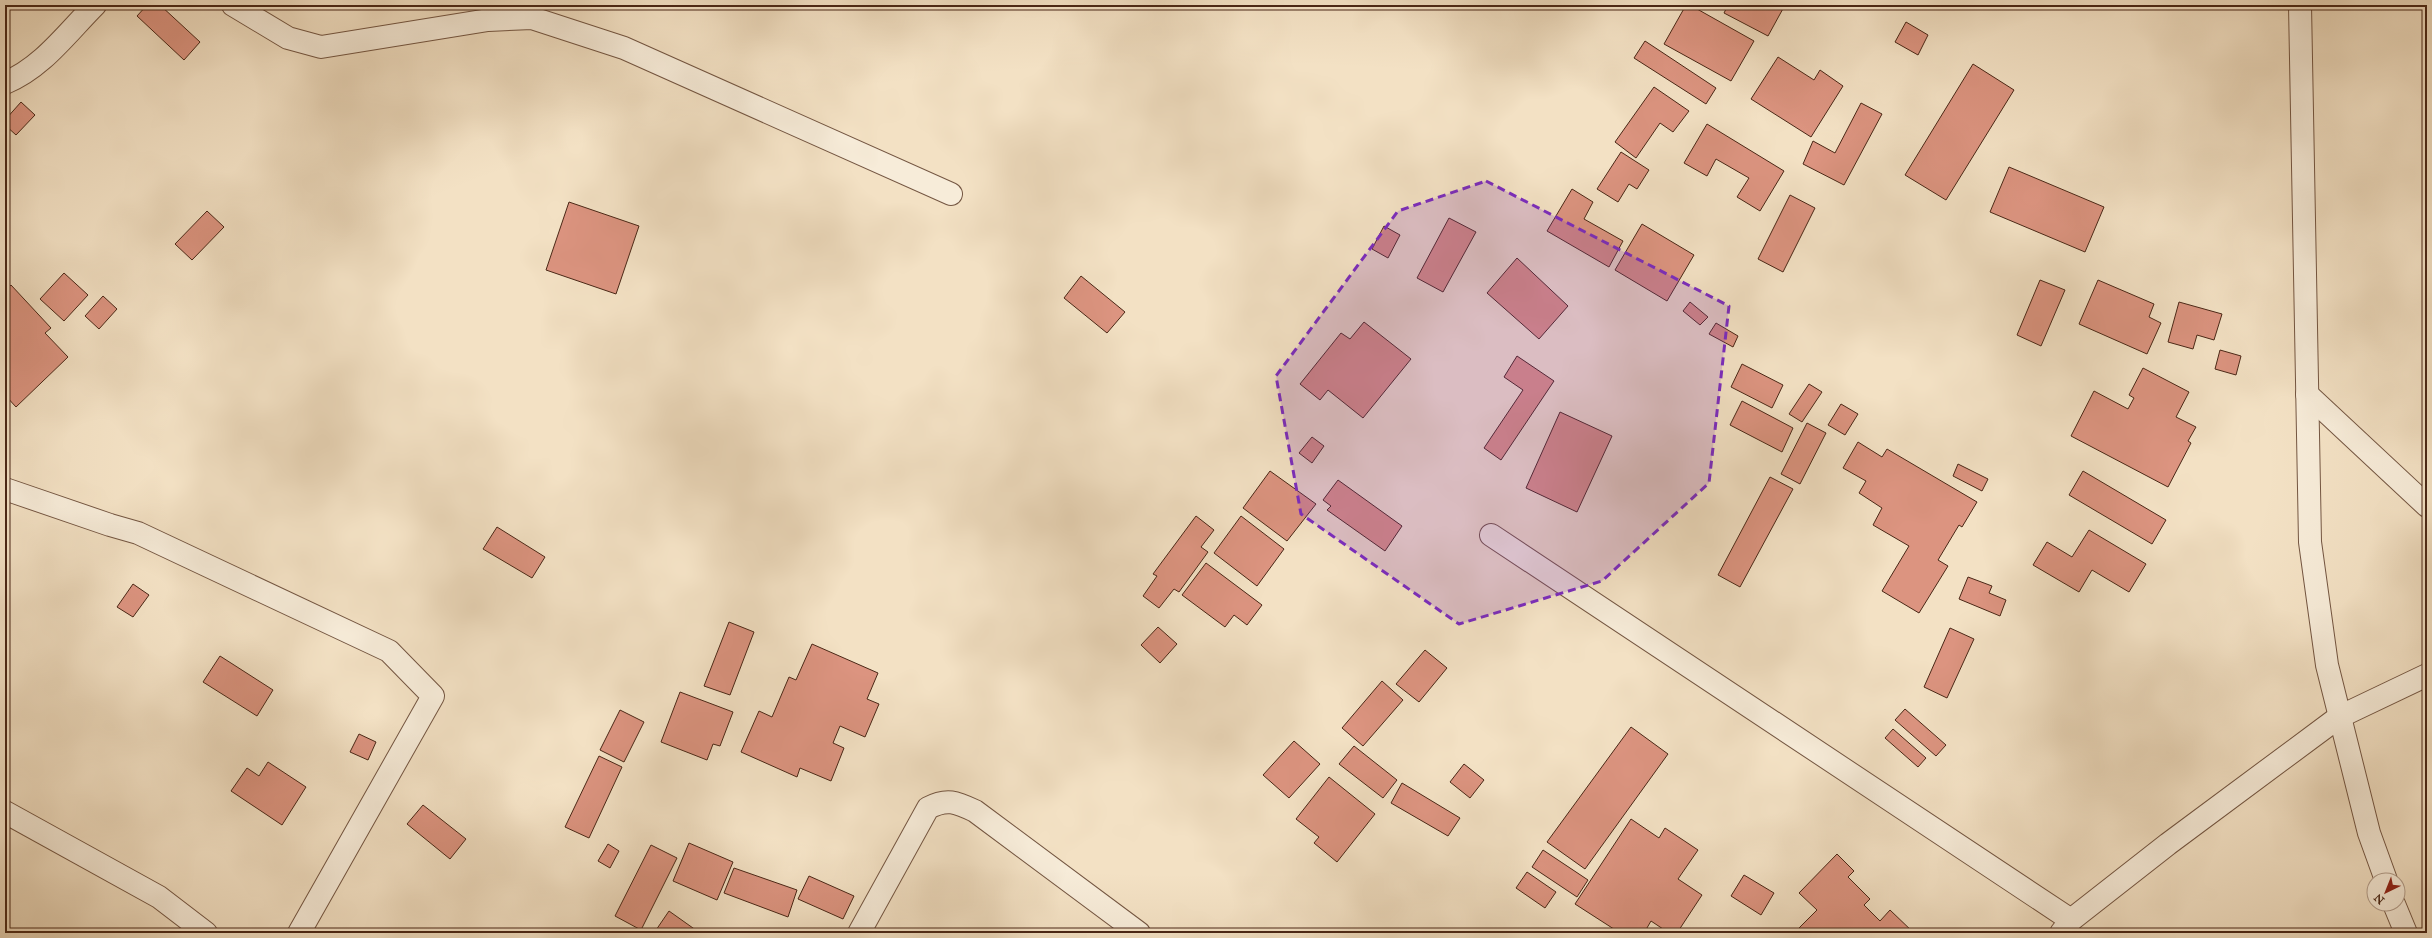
<svg xmlns="http://www.w3.org/2000/svg" width="2432" height="938" viewBox="0 0 2432 938" font-family="'IM FELL Great Primer',serif">
<style>
.building{fill:#dc9480;stroke:#4a2716}
.lines{fill:none;stroke-linecap:round;stroke-linejoin:round}
.minor-casing{stroke:#745642;stroke-width:24}
.minor{stroke:#f7ecd9;stroke-width:22}
.marked{fill:#7b2cbf;fill-opacity:0.2;stroke:#7b2cbf;stroke-width:3;stroke-dasharray:8 5;stroke-linejoin:round}
</style>
<rect width="100%" height="100%" fill="#f3e1c4"/>
<filter id="stains"><feTurbulence type="fractalNoise" baseFrequency=".005" numOctaves="4"/><feColorMatrix values="0 0 0 0 .2 0 0 0 0 .09 0 0 0 0 .02 0 0 0 .5 -.17"/></filter>
<radialGradient id="worn" r=".72"><stop offset=".6" stop-color="#630" stop-opacity="0"/><stop offset="1" stop-color="#630" stop-opacity=".3"/></radialGradient>
<g class="building">
<polygon points="147,5 160,5 200,42 184,60 137,16"/>
<polygon points="1686,5 1690,5 1754,41 1731,81 1664,44"/>
<polygon points="1728,5 1785,5 1768,36 1724,13"/>
<polygon points="1906,22 1928,35 1918,55 1895,42"/>
<polygon points="1645,41 1716,88 1706,104 1634,58"/>
<polygon points="1778,57 1814,80 1820,70 1843,86 1811,137 1751,99"/>
<polygon points="1973,64 2014,90 1946,200 1905,175"/>
<polygon points="1654,87 1689,111 1673,132 1660,123 1636,158 1615,142"/>
<polygon points="21,102 35,115 16,135 5,125 5,120"/>
<polygon points="1861,103 1882,114 1844,185 1803,164 1813,141 1835,153"/>
<polygon points="1707,124 1784,171 1760,211 1737,197 1749,178 1716,159 1707,176 1684,163"/>
<polygon points="1621,152 1649,170 1637,189 1629,184 1618,202 1597,189"/>
<polygon points="2009,167 2104,207 2085,252 1990,212"/>
<polygon points="1572,189 1593,202 1584,219 1623,241 1609,267 1547,231"/>
<polygon points="1790,195 1815,208 1783,272 1758,259"/>
<polygon points="569,202 639,226 616,294 546,270"/>
<polygon points="207,211 224,227 192,260 175,244"/>
<polygon points="1449,218 1476,232 1443,292 1417,278"/>
<polygon points="1642,224 1694,255 1667,301 1615,270"/>
<polygon points="1384,226 1400,235 1388,258 1372,249"/>
<polygon points="1517,258 1568,306 1539,339 1487,293"/>
<polygon points="64,273 88,295 64,321 40,299"/>
<polygon points="1081,276 1125,312 1107,333 1064,298"/>
<polygon points="2040,280 2065,290 2041,346 2017,335"/>
<polygon points="2098,280 2154,304 2149,317 2161,323 2147,354 2079,324"/>
<polygon points="11,285 51,328 45,333 68,357 16,407 5,395 5,291"/>
<polygon points="103,296 117,309 99,329 85,316"/>
<polygon points="1690,302 1708,317 1700,325 1683,311"/>
<polygon points="2179,302 2222,314 2214,340 2197,335 2193,349 2168,342"/>
<polygon points="1364,322 1411,359 1363,418 1328,390 1320,400 1300,384 1341,333 1350,339"/>
<polygon points="1716,323 1738,336 1733,347 1709,334"/>
<polygon points="2220,350 2241,356 2236,375 2215,369"/>
<polygon points="1517,356 1554,381 1501,460 1484,448 1523,390 1504,377"/>
<polygon points="1742,364 1783,385 1772,408 1731,387"/>
<polygon points="2143,368 2189,392 2176,417 2196,427 2188,441 2191,443 2168,487 2071,436 2094,391 2128,409 2134,398 2129,395"/>
<polygon points="1809,384 1822,392 1802,422 1789,414"/>
<polygon points="1742,401 1793,428 1782,452 1730,425"/>
<polygon points="1841,404 1858,414 1845,435 1828,425"/>
<polygon points="1560,412 1612,436 1577,512 1526,488"/>
<polygon points="1807,423 1826,433 1800,484 1781,474"/>
<polygon points="1312,437 1324,446 1312,463 1299,453"/>
<polygon points="1858,442 1882,457 1887,449 1977,502 1962,527 1959,525 1938,560 1948,566 1919,613 1882,591 1909,546 1873,525 1882,508 1859,493 1866,481 1843,468"/>
<polygon points="1958,464 1988,479 1982,491 1953,476"/>
<polygon points="1270,471 1316,504 1287,541 1243,508"/>
<polygon points="2083,471 2166,520 2152,544 2069,495"/>
<polygon points="1770,477 1793,489 1740,587 1718,575"/>
<polygon points="1338,480 1402,526 1385,551 1327,510 1331,506 1323,500"/>
<polygon points="1196,516 1214,530 1201,547 1208,552 1179,592 1174,589 1159,608 1143,596 1157,576 1153,574"/>
<polygon points="1241,516 1284,549 1257,586 1214,553"/>
<polygon points="497,527 545,557 532,578 483,549"/>
<polygon points="2089,530 2146,564 2129,592 2092,570 2079,592 2033,565 2047,542 2072,557"/>
<polygon points="1206,563 1262,605 1247,625 1234,615 1225,627 1182,595"/>
<polygon points="1968,577 1992,586 1989,593 2006,600 2000,616 1959,599"/>
<polygon points="133,584 149,595 133,617 117,607"/>
<polygon points="729,622 754,632 730,695 704,686"/>
<polygon points="1158,627 1177,644 1160,663 1141,645"/>
<polygon points="1950,628 1974,639 1947,698 1924,687"/>
<polygon points="812,644 878,673 867,699 879,704 865,737 840,726 833,743 844,748 831,781 800,768 797,777 741,752 759,711 772,717 789,677 796,680"/>
<polygon points="1425,650 1447,668 1419,702 1396,684"/>
<polygon points="220,656 273,690 257,716 203,682"/>
<polygon points="1382,681 1403,700 1363,746 1342,728"/>
<polygon points="680,692 733,712 720,746 713,744 707,760 661,742"/>
<polygon points="1905,709 1946,745 1936,756 1895,720"/>
<polygon points="620,710 644,722 624,762 600,750"/>
<polygon points="1631,727 1668,754 1585,869 1547,842"/>
<polygon points="1893,729 1926,758 1918,767 1885,738"/>
<polygon points="359,734 376,742 368,760 350,752"/>
<polygon points="1294,741 1320,764 1289,798 1263,775"/>
<polygon points="1354,746 1397,780 1383,798 1339,764"/>
<polygon points="599,756 622,767 589,838 565,827"/>
<polygon points="268,762 306,787 282,825 231,791 247,768 259,776"/>
<polygon points="1464,764 1484,780 1470,798 1450,782"/>
<polygon points="1329,777 1375,814 1337,862 1314,843 1319,837 1296,819"/>
<polygon points="1402,783 1460,818 1448,836 1391,803"/>
<polygon points="423,805 466,839 450,859 407,824"/>
<polygon points="1631,819 1659,838 1665,828 1698,850 1678,879 1702,895 1677,933 1669,933 1651,921 1644,933 1620,933 1575,904"/>
<polygon points="689,843 733,862 717,900 673,881"/>
<polygon points="608,844 619,851 610,868 598,861"/>
<polygon points="651,845 677,858 641,930 615,916"/>
<polygon points="1543,850 1588,880 1577,897 1532,867"/>
<polygon points="1837,854 1854,871 1848,877 1870,899 1864,905 1880,921 1890,910 1914,933 1794,933 1817,910 1799,893"/>
<polygon points="734,868 797,890 788,917 724,893"/>
<polygon points="1527,872 1556,892 1545,908 1516,888"/>
<polygon points="1744,875 1774,893 1761,915 1731,896"/>
<polygon points="809,876 854,896 843,919 798,899"/>
<polygon points="669,911 700,933 654,933"/>
</g>
<g class="lines">
<g class="minor-casing">
<g id="minor">
<polyline points="233,5 288,38 321,47 488,20 532,18 624,48 951,194"/>
<polyline points="2300,5 2310,542 2327,665 2369,833 2386,880"/>
<path d="M 5,83 C 42,68 67,33 95,5"/>
<polyline points="2307,394 2427,506"/>
<polyline points="5,489 110,525 138,533 389,651 433,696 299,933"/>
<polyline points="1491,535 2071,920"/>
<polyline points="5,812 159,897 206,933"/>
<polyline points="2394,904 2406,933"/>
<path d="M 859,933 L 928,808 C 947,798 956,802 975,811 L 1139,933"/>
<polyline points="2061,933 2071,920 2168,844 2339,717 2427,675"/>
</g>
</g>
<use href="#minor" class="minor"/>
</g>
<path class="marked" d="M 1486,181 L 1729,306 L 1709,483 L 1602,581 L 1459,624 L 1301,514 L 1276,376 L 1398,211 Z"/>
<rect width="2432" height="938" fill="none" stroke="#f3e1c4" stroke-width="20"/>
<rect x="6" y="6" width="2420" height="926" fill="none" stroke="#4a2716" stroke-width="2"/>
<rect x="10" y="10" width="2412" height="918" fill="none" stroke="#4a2716"/>
<g transform="translate(2386 892) rotate(223)"><circle r="19" fill="#f7ecd9" stroke="#b29d8b"/>
<path d="M0-3L7 15L0 10L-7 15Z" fill="#8f2418"/>
<text y="-6" font-size="11" font-weight="bold" text-anchor="middle" fill="#4a2716">N</text>
</g>
<rect width="100%" height="100%" filter="url(#stains)"/>
<rect width="100%" height="100%" fill="url(#worn)"/>
</svg>
